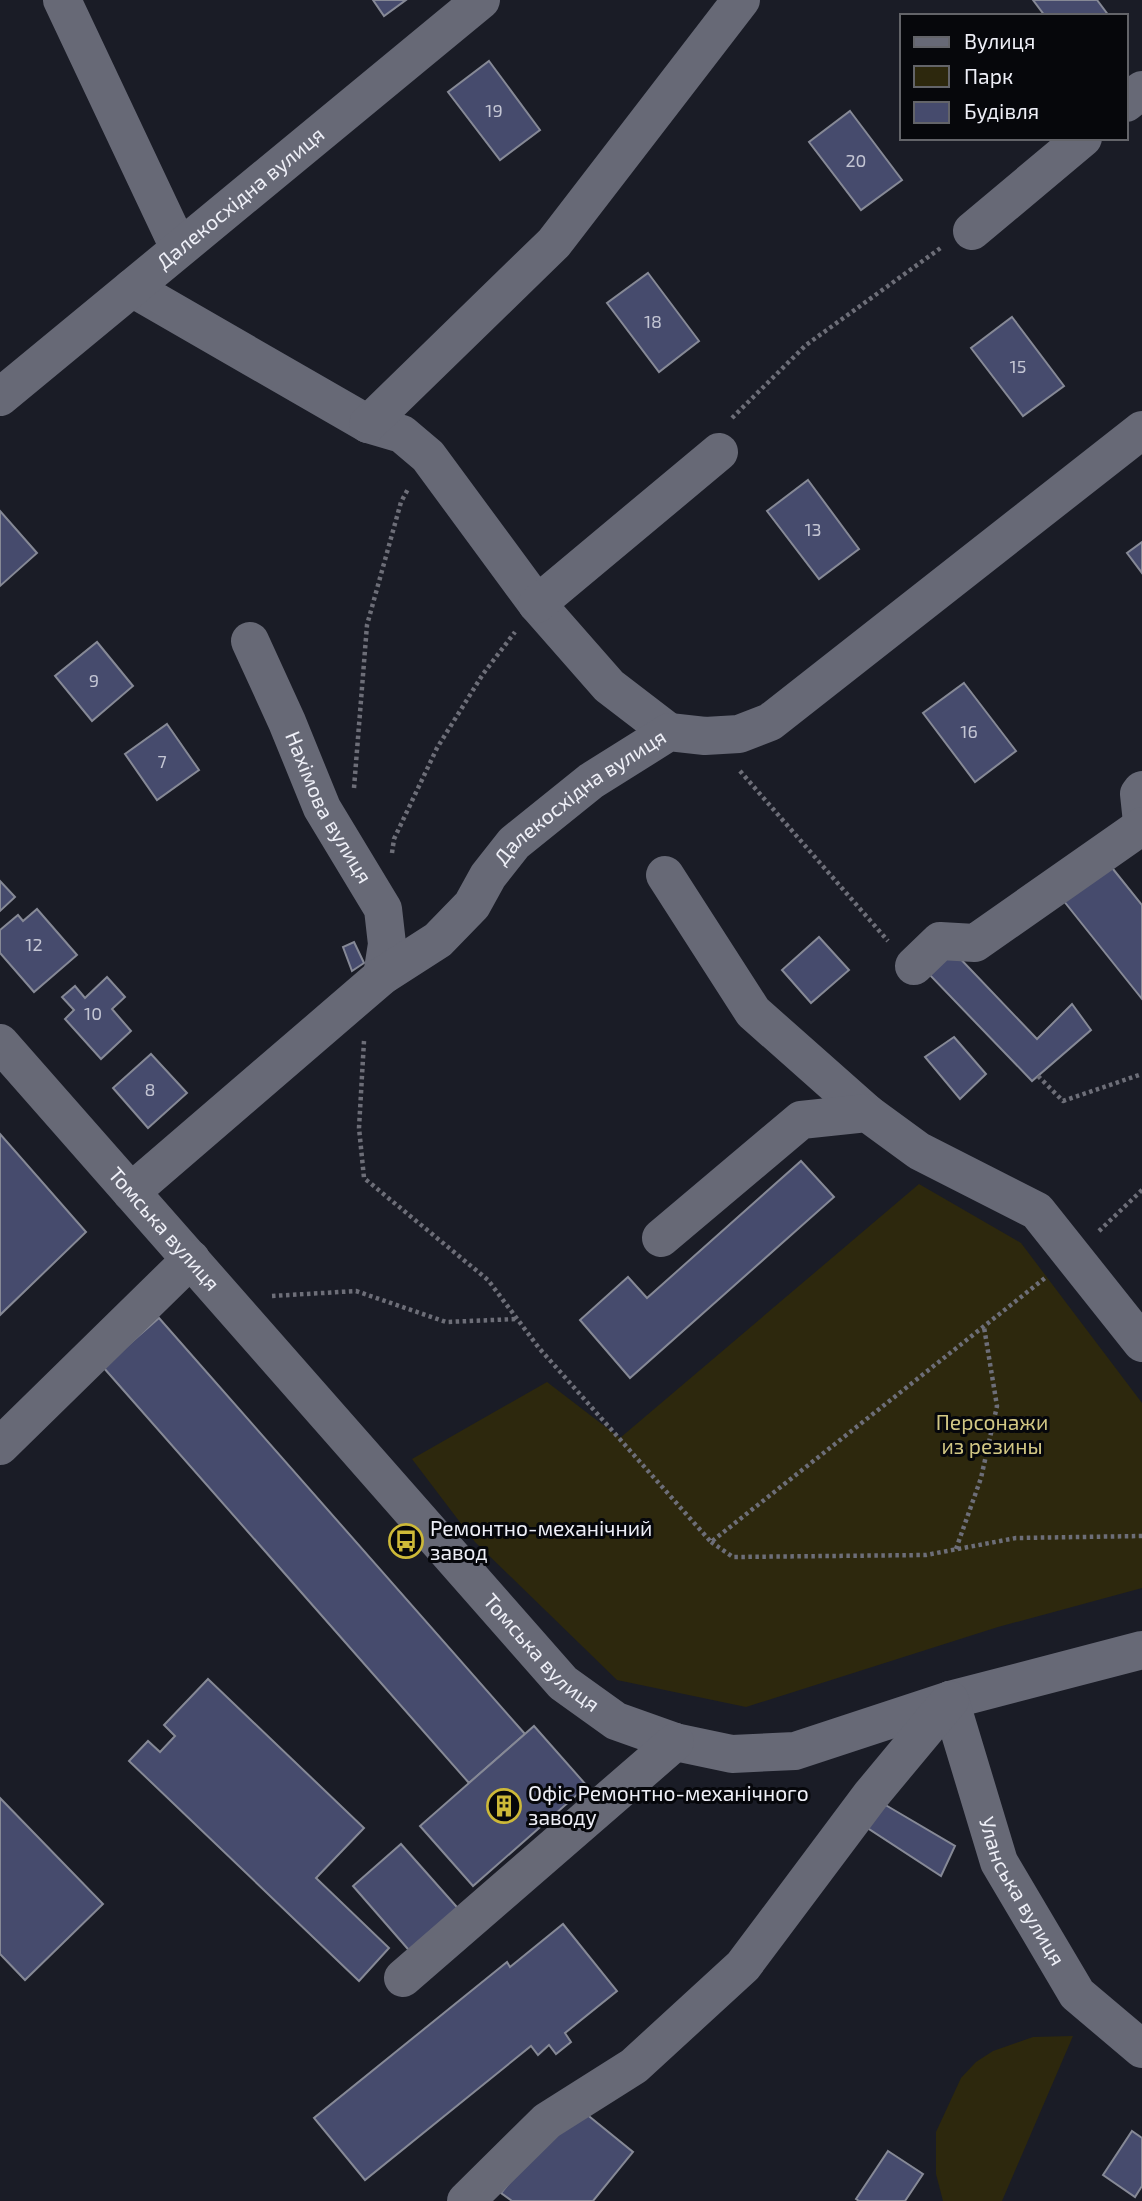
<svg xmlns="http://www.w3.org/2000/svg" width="1142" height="2201" viewBox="0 0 1142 2201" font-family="'Exo 2',sans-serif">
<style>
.green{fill:#2d280d}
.building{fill:#464b6d;stroke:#868996;stroke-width:2}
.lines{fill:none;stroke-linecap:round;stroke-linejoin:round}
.path{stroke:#6d6e78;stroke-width:4.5;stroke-dasharray:3.5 3.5;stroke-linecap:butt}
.minor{stroke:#676976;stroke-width:38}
.labels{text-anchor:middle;stroke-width:6;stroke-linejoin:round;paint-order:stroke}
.number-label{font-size:18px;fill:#c4c6d4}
.street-label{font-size:21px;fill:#eeeff7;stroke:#06070b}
.park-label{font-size:21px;fill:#d2c784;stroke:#06070b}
.poi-label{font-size:21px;fill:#eeeff7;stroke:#06070b;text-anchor:start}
</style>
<rect width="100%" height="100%" fill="#1a1c26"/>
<g class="green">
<polygon points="919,1184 1021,1243 1142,1403 1142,1588 998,1627 746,1707 617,1680 475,1542 412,1459 547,1382 620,1438"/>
<polygon points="1073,2036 1002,2201 943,2201 936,2174 936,2132 961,2078 976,2062 993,2051 1033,2037"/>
</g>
<g class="building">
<polygon points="373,0 406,0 384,16"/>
<polygon points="1033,0 1097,0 1109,16 1045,16"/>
<polygon points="489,61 540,130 500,160 448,92"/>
<polygon points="850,111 902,180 861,210 809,142"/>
<polygon points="648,273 699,341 659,372 607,303"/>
<polygon points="1012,317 1064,386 1023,416 971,348"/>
<polygon points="808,480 859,549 819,579 767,511"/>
<polygon points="0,511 37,553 0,586"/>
<polygon points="1142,542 1142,573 1127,553"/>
<polygon points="97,642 133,686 92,721 55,676"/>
<polygon points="964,683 1016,751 975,782 923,713"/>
<polygon points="167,724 199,770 157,800 125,754"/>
<polygon points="1109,864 1142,905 1142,999 1063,900"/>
<polygon points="0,881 15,897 0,911"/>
<polygon points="37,909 77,955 34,992 0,953 0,930 18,915 23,921"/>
<polygon points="819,937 849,970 811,1003 782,970"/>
<polygon points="354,942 364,963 352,971 343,947"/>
<polygon points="952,950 1037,1039 1072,1004 1091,1030 1032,1081 925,970"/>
<polygon points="107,977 125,997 112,1009 131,1031 101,1059 65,1019 74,1010 62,997 75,986 85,998"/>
<polygon points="954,1037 986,1074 960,1099 925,1057"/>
<polygon points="151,1054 187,1093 148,1128 113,1088"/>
<polygon points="0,1134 86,1232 0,1315"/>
<polygon points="801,1161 834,1197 630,1378 580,1320 628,1277 647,1298"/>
<polygon points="159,1318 525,1734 469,1783 103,1367"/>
<polygon points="208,1679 364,1828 316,1878 389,1948 359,1981 129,1761 148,1741 160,1752 175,1736 164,1725"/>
<polygon points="534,1726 587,1786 473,1886 420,1826"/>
<polygon points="0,1798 103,1904 25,1980 0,1954"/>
<polygon points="877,1800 955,1846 941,1876 866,1827"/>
<polygon points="401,1844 463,1914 414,1956 353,1886"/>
<polygon points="563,1924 617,1991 565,2033 571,2042 556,2054 549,2045 538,2055 531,2046 365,2180 314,2118 507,1962 510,1967"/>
<polygon points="574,2104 633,2152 593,2201 512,2201 501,2193"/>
<polygon points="1132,2131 1142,2138 1142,2186 1135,2197 1103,2175"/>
<polygon points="888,2151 923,2174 905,2201 859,2201 856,2199"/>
</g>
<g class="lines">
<g class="path">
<polyline points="732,418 806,345 942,247"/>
<polyline points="740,771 888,941"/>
<polyline points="354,788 367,625 401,502 408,489"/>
<polyline points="392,853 394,839 437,748 483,674 515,632"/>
<polyline points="364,1041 359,1128 364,1178 488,1280 539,1348 711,1542 1045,1278"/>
<polyline points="1038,1076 1063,1101 1142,1074"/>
<polyline points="1099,1231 1142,1190"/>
<polyline points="272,1296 356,1291 446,1322 517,1319"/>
<polyline points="711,1542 733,1557 926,1555 1016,1538 1142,1536"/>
<polyline points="956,1549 981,1478 997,1406 984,1327"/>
</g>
<g class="minor">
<polyline points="62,0 179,248"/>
<polyline points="1126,103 1142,90"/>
<polyline points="972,231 1083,138"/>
<polyline points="132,288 368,424 402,434 428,456 537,604 609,686 669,732"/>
<path id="s1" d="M 0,397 L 481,0"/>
<polyline points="368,424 554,243 741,0"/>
<polyline points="537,604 719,452"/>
<path id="s2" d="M 250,641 L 287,722 L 322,808 L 383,909 L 387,944 L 382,976"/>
<polyline points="1142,790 1139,794 1142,822"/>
<polyline points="665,875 753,1012 867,1113"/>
<polyline points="914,966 940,941 975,943 1142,826"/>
<path id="s3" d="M 0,1043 L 563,1683 L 616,1721 L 675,1742 L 732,1754 L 795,1751 L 950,1700 L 1142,1650"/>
<path id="s4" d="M 131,1192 L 382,976 L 438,940 L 472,905 L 488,876 L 514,843 L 591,781 L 669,732 L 705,736 L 739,734 L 770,722 L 1142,430"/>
<polyline points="661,1238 801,1120 867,1113 919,1151 1037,1211 1142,1343"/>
<polyline points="0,1446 191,1259"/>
<path id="s5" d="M 950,1700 L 999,1862 L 1077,1994 L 1142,2049"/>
<polyline points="403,1978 675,1742"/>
<polyline points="466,2201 547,2121 634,2066 743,1966 871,1795 950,1700"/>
</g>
</g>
<defs>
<g id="bus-ring" transform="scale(1.75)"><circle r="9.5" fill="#06070b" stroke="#cdb938" stroke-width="1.5"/><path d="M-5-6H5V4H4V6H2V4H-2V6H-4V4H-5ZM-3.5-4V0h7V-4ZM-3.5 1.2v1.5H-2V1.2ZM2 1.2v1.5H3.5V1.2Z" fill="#cdb938"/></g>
<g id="building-ring" transform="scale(1.75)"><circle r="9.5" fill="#06070b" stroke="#cdb938" stroke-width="1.5"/><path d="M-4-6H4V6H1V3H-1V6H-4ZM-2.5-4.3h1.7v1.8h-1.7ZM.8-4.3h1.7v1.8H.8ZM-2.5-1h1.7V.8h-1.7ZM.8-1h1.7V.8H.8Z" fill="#cdb938"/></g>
</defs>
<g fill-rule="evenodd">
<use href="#bus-ring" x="406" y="1541"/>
<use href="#building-ring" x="504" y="1806"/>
</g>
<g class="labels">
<g class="number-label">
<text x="494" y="117">19</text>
<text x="856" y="167">20</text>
<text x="653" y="328">18</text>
<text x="1018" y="373">15</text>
<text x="813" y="536">13</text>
<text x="94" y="687">9</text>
<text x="969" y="738">16</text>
<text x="162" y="768">7</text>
<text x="34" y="951">12</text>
<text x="93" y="1020">10</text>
<text x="150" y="1096">8</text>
</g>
<g class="street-label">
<text dy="7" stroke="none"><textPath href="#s1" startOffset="312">Далекосхідна вулиця</textPath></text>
<text dy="7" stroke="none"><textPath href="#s4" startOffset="602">Далекосхідна вулиця</textPath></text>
<text dy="7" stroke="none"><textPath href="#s2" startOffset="184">Нахімова вулиця</textPath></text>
<text dy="7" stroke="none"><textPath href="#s3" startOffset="248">Томська вулиця</textPath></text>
<text dy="7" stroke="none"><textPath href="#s3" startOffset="816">Томська вулиця</textPath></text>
<text dy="7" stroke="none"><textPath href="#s5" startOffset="205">Уланська вулиця</textPath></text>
</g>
<g class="park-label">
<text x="992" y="1430">Персонажи<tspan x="992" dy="24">из резины</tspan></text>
</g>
<g class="poi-label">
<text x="430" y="1536">Ремонтно-механічний<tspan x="430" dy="24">завод</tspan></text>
<text x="528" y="1801">Офіс Ремонтно-механічного<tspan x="528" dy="24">заводу</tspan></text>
</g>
</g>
<rect x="900" y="14" width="228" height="126" fill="#06070b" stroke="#636469" stroke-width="2"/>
<rect x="914" y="37" width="35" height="10" fill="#676976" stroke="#636469" stroke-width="2"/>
<text x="964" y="49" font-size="21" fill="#eeeff7">Вулиця</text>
<rect x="914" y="66" width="35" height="21" fill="#2d280d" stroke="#636469" stroke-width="2"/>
<text x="964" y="84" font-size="21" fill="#eeeff7">Парк</text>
<rect x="914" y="102" width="35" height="21" fill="#464b6d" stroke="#636469" stroke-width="2"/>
<text x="964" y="119" font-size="21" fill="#eeeff7">Будівля</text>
</svg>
